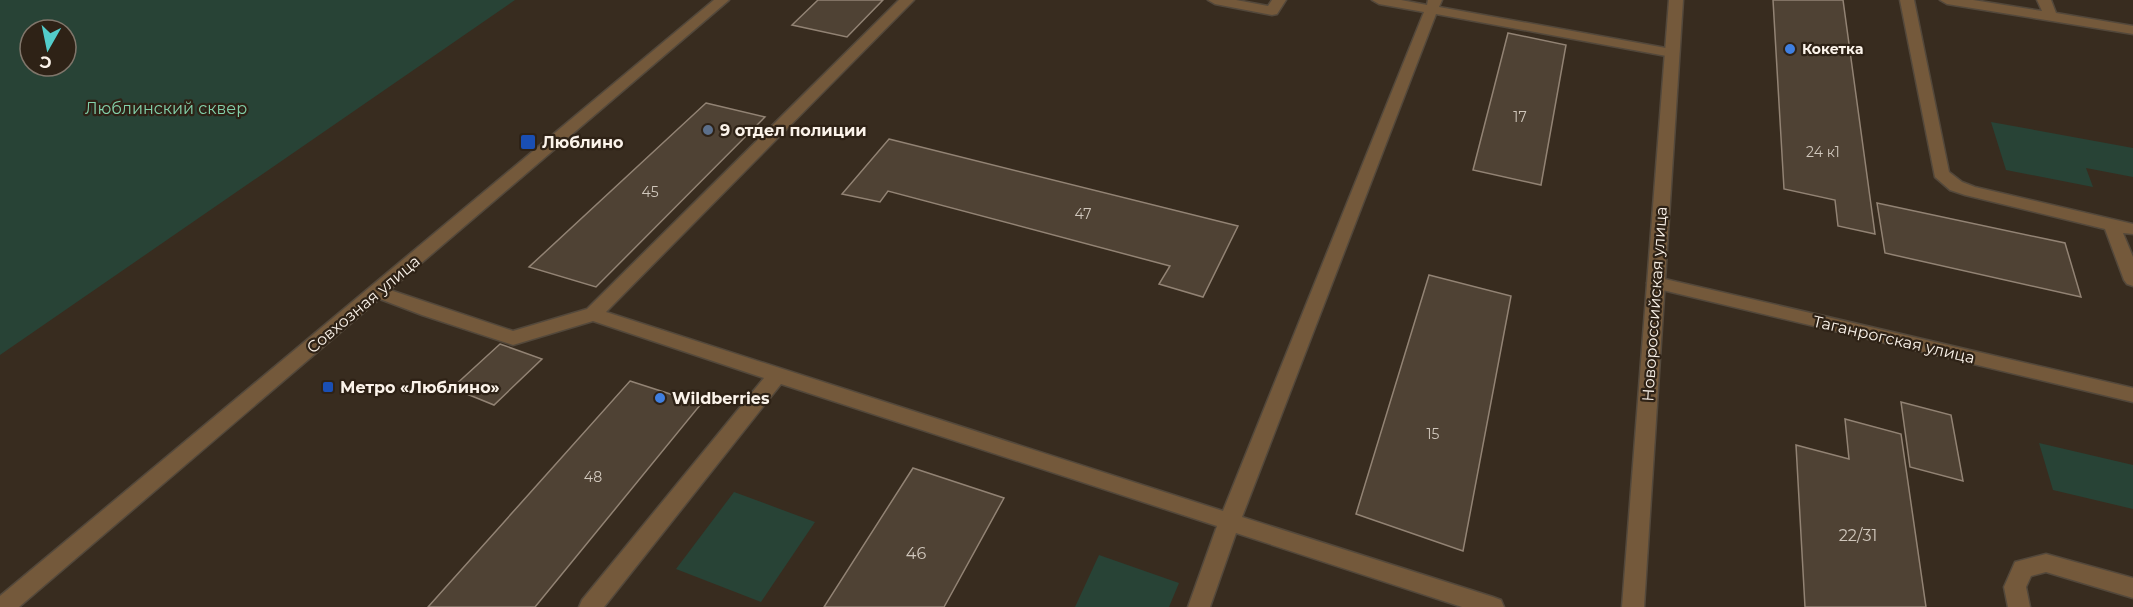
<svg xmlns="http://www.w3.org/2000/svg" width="2133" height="607" viewBox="0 0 2133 607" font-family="Montserrat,sans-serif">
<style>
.green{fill:#284336;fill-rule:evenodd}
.building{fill:#4f4234;stroke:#928374;stroke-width:1.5}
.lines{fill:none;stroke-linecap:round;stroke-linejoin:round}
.service-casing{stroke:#53483b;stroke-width:3}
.minor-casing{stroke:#53483b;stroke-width:3}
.tertiary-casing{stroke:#53483b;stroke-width:3}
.service{fill:#74593b;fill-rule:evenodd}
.minor{fill:#74593b;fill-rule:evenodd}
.tertiary{fill:#74593b;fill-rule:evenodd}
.shop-dot{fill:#3f7fe0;stroke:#2e2216;stroke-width:2}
.service-dot{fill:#5c6f8a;stroke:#2e2216;stroke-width:2}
.transit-dot{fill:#1a4fb4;stroke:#2e2216;stroke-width:2}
.labels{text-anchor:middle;stroke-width:4.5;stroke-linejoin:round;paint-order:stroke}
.far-poi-label{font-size:14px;font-weight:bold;fill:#fbf3ea;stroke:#2e2216;text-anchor:start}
.number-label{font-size:14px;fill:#d0c7bc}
.park-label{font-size:16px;fill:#83d1ab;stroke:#2e2216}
.poi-label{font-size:16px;font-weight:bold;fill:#fbf3ea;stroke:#2e2216;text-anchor:start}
.street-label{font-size:16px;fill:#fbf3ea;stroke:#2e2216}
.near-number-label{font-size:16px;fill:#d0c7bc}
</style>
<rect width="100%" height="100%" fill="#382c1f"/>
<g class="green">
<path d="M 0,0 L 515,0 L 0,355 ZM 30,30 L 66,30 L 66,66 L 30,66 Z"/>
<polygon points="1991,122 2133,148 2133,177 2086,168 2093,187 2006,170"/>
<polygon points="2039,443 2133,465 2133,509 2053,490"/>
<polygon points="734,492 815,522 761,602 676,569"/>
<polygon points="1099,555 1179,583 1169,607 1075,607"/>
</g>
<g class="building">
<polygon points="818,0 883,0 847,37 792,25"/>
<polygon points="1773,0 1843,0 1875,234 1838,226 1835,200 1784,189"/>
<polygon points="1508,33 1566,45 1541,185 1473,170"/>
<polygon points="706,103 765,117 596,287 529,267"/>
<polygon points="889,139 1238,226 1203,297 1159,284 1170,266 888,191 880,202 842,194"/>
<polygon points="1877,203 2065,243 2081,297 1885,253"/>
<polygon points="1429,275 1511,296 1463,551 1356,514"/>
<polygon points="500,344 542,359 494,405 452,388"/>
<polygon points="630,381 701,404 535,607 428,607"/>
<polygon points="1901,402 1951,415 1963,481 1910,467"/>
<polygon points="1845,419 1901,434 1926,607 1805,607 1796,445 1849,459"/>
<polygon points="913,468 1004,498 944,607 824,607"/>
</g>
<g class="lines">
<g class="service-casing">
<g id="service">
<polygon points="899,0 914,0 606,312 1223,511 1424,12 1379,4 1372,0 1401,0 1427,5 1428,0 1442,0 1439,7 1677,50 1679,53 1677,56 1672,57 1436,14 1242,517 1493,597 1501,600 1504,607 1462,607 1236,533 1210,607 1188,607 1217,526 781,384 604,607 579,607 582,600 764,378 593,321 513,345 422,315 372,296 369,292 372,288 378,286 513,331 587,309"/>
<polygon points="1208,0 1236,0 1268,6 1272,0 1286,0 1277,14 1272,15 1215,4"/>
<polygon points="1900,0 1914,0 1949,172 1962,182 1975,187 2133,224 2133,234 2123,233 2133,257 2133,286 2127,284 2124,280 2105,229 1965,195 1950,190 1935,177"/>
<polygon points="1940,0 1973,0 2042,11 2037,0 2051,0 2056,13 2133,26 2133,34 1947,4"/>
<polygon points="2046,554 2133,578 2133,598 2046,572 2031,576 2026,587 2030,607 2008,607 2004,587 2015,562"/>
</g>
</g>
<g class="minor-casing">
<polygon id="minor" points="1656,277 2133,388 2133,402 1650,287 1647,283 1650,279"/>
</g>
<g class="tertiary-casing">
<g id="tertiary">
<polygon points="714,0 729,0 19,607 0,607 0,596"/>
<polygon points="1669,0 1683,0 1644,607 1622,607"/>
</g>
</g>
<use href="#service" class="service"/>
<use href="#minor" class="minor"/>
<use href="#tertiary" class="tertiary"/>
</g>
<g class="shop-dot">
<circle cx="1790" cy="49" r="6"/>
<circle cx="660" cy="398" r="6"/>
</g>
<circle class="service-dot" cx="708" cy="130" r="6"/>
<g class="transit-dot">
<rect x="520" y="134" width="16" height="16" rx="3"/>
<rect x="322" y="381" width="12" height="12" rx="3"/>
</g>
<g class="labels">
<g class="far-poi-label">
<text x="1802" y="54">Кокетка</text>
</g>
<g class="number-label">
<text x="1520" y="122">17</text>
<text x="1823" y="157">24 к1</text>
<text x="650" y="197">45</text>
<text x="1083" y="219">47</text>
<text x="1433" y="439">15</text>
<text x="593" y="482">48</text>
</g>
<g class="park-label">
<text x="166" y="114">Люблинский сквер</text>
</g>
<g class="poi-label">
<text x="720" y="136">9 отдел полиции</text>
<text x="542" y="148">Люблино</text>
<text x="340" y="393">Метро «Люблино»</text>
<text x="672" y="404">Wildberries</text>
</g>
<g class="street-label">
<text transform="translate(363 304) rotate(-40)" y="6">Совхозная улица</text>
<text transform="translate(1654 304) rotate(-86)" y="6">Новороссийская улица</text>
<text transform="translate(1894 339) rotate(13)" y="6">Таганрогская улица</text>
</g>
<g class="near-number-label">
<text x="1858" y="541">22/31</text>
<text x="916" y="559">46</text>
</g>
</g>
<g transform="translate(48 48) rotate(189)"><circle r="28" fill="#2e2216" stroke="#80766b" stroke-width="1.5"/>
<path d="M0-4.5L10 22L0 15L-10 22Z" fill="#53cdcb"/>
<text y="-9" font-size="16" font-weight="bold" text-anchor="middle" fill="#fbf3ea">С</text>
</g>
</svg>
